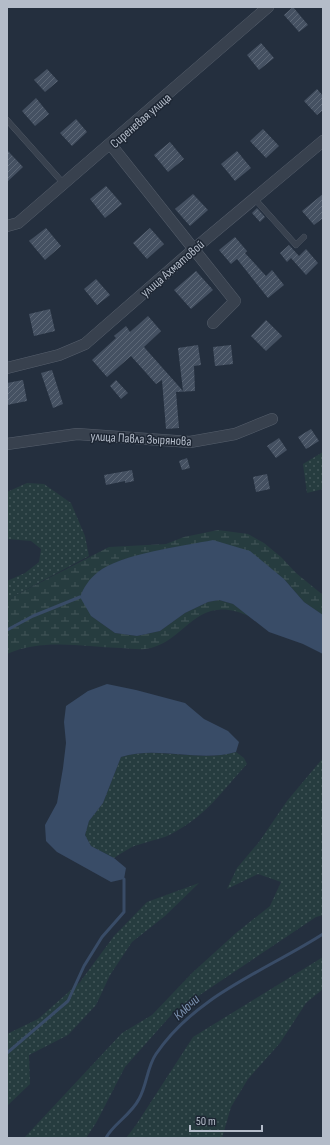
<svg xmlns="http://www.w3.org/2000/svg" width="330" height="1145" viewBox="0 0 330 1145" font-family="'Sofia Sans Condensed',sans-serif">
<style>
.green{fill:url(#green-dots)}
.wetland{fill:url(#wetland-marsh)}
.water{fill:#394c67}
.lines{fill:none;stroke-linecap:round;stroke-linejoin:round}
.stream{stroke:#394c67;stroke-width:3}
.building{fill:url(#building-hatch)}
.lane-casing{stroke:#565f6c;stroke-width:6}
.street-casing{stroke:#565f6c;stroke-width:12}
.lane{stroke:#38414e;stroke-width:5.5}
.street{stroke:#38414e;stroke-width:11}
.labels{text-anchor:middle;stroke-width:3;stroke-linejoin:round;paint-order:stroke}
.street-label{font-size:13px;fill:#b4bcc9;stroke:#1d2633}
.water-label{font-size:14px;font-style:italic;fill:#7c92b1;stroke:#1d2633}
</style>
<defs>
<pattern id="green-dots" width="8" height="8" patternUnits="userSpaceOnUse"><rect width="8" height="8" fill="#263c3f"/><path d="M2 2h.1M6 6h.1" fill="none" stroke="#435659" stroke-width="1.8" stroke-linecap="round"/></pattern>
<pattern id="wetland-marsh" width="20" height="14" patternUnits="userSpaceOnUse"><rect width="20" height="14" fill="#263c3f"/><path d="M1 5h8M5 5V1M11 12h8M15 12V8" fill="none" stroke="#435659"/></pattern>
<pattern id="building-hatch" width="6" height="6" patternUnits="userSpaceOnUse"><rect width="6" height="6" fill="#455162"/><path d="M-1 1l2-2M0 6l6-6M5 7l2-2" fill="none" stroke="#5d6877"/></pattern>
</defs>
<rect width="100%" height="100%" fill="#242f3e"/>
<g class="green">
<polygon points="323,452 323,489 307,493 303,464"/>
<polygon points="27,483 44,484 71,503 85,536 89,556 14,596 7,603 7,581 25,573 39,562 41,549 31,541 7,539 7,492"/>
<path d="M 236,752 L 244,758 L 247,764 C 222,791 207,815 173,833 C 163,839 152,840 141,844 C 131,846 122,853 114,858 L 91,846 L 85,835 L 89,821 L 103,803 L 121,757 C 158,746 198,763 236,752 Z"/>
<polygon points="323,758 323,915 316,917 173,1013 125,1067 96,1123 86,1138 24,1138 122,1033 152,1015 192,973 236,933 270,906 281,882 258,874 227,889 237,868 259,842 287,801"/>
<polygon points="199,883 165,916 132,942 110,975 96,1005 68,1035 29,1055 30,1084 7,1106 7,1034 38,1019 80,982 114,936 147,902"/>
<polygon points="323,957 323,989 306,1003 280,1043 248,1079 231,1107 222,1138 126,1138 136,1125 193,1037"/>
</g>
<path class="wetland" d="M 218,530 L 248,534 L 264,543 L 281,557 L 296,573 L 323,595 L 323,615 L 304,602 L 284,579 L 170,548 L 122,560 L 99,571 L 91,616 L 115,633 L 137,636 L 160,631 L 185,613 L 208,602 L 219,600 L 233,604 L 251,617 C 194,590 188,643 145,649 C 137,650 128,648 121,648 C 82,647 44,638 7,654 L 7,603 L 14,596 L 109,547 L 166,544 L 184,537 Z"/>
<g class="water">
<path d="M 213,540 L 250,551 L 284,579 L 304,602 L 323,615 L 323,654 L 303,644 L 269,632 L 233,604 L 219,600 L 208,602 L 185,613 L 160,631 L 137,636 L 115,633 L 91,616 L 80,597 C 84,587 89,579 98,572 C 120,554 183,546 213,540 Z"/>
<path d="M 107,684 L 136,690 L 185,703 L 204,719 L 228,731 L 239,742 L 236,752 C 198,763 158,745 121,757 L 103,803 L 89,821 L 85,835 L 91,846 L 114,858 L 126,868 L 124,879 L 111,882 L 57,852 L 46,841 L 45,825 L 57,803 L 63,768 L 66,743 L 64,722 L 66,706 L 88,691 Z"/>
</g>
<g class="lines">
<g class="stream">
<polyline points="7,630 33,616 80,597"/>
<polyline points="7,1053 68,1001 84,966 102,937 124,912 124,879"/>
<path d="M 106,1138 C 112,1125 131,1115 139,1099 C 147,1085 147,1067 156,1054 C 196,995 265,971 323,934"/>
</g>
</g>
<g class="building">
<polygon points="293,7 308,25 299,32 284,15"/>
<polygon points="261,43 274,58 259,70 247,55"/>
<polygon points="47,69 58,81 45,92 34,80"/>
<polygon points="317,89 323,96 323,110 317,115 304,101"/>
<polygon points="36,98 49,114 35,126 22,111"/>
<polygon points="76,119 87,132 72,146 60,133"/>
<polygon points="263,129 279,146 266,158 250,141"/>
<polygon points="170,142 184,159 168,172 154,155"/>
<polygon points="7,150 23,167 7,182"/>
<polygon points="237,151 251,168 235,181 221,164"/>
<polygon points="106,186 122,204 105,218 90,199"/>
<polygon points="193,194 208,210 190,226 175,209"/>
<polygon points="323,194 323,218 314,225 302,211"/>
<polygon points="257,208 265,217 260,222 252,213"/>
<polygon points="46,228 61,246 45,260 29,241"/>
<polygon points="150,228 164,244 147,259 133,243"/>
<polygon points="235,237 247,251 245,253 266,276 272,270 284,285 268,298 237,259 231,264 219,250"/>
<polygon points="289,245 299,256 306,249 318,263 306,275 291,258 287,262 280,253"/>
<polygon points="196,271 213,290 191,309 174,290"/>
<polygon points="96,279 110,295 97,305 84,289"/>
<polygon points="50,309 55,331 34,336 29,314"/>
<polygon points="148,316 161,331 144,347 183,391 178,348 198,345 201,365 194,366 195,391 176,392 179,428 166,429 162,380 156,384 131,356 107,377 92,360 116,338 114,336 126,326 130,332"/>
<polygon points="266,320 282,336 266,351 251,336"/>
<polygon points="231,345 233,364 215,366 213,347"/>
<polygon points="52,370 63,404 53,408 41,373"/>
<polygon points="23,380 27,401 7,405 7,383"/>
<polygon points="116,380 128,393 121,399 110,386"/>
<polygon points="311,429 319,441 306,449 298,437"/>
<polygon points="279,438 287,450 276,458 267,446"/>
<polygon points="187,458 190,468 182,470 179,461"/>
<polygon points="132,470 134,481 125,483 125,481 106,485 104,475"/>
<polygon points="267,474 270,489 256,492 253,477"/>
</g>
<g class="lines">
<g class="lane-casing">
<g id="lane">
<polyline points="7,120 64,184"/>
<polyline points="254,198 296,245 304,237"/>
</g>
</g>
<g class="street-casing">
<g id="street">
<polyline points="111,145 235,301 213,323"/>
<polyline points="7,226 18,223 268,7"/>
<polyline points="7,368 59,355 85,344 194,249 323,141"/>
<polyline points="7,444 77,434 190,442 235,434 272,419"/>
</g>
</g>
<use href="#lane" class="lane"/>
<use href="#street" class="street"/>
</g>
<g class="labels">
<g class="street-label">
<text transform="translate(140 120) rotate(-41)" y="5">Сиреневая улица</text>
<text transform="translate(172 268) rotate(-41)" y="5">улица Ахматовой</text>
<text transform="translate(141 438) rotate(3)" y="5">улица Павла Зырянова</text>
</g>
<g class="water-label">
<text transform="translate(186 1007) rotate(-43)" y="5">Ключи</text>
</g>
</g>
<rect width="330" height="1145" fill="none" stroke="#b4bcc9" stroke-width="16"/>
<path d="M190 1125v6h72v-6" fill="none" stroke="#b4bcc9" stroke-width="2"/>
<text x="196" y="1125" font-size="12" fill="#b4bcc9" stroke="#1d2633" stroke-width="3" paint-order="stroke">50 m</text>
</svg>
